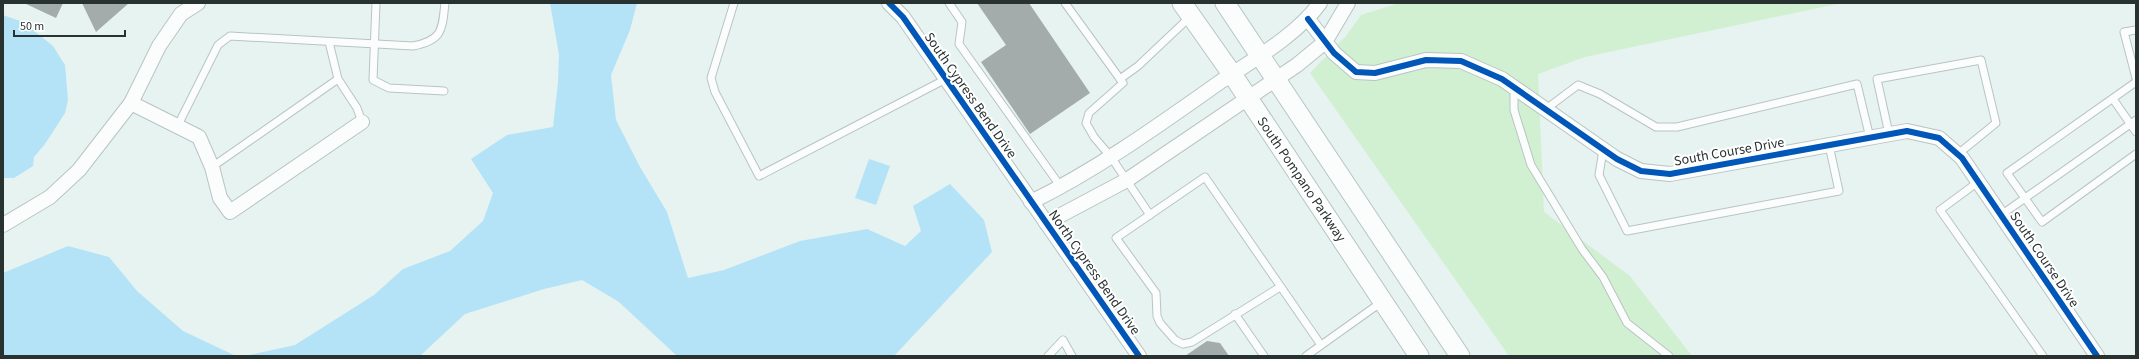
<svg xmlns="http://www.w3.org/2000/svg" width="2139" height="359" viewBox="0 0 2139 359" font-family="'Source Sans 3',sans-serif">
<style>
.green{fill:#d1f0d2}
.water{fill:#b4e3f7}
.building{fill:#a3acaa}
.lines{fill:none;stroke-linecap:round;stroke-linejoin:round}
.service-casing{stroke:#b9c4c2;stroke-width:9}
.minor-casing{stroke:#b9c4c2;stroke-width:16}
.secondary-casing{stroke:#b9c4c2;stroke-width:21}
.service{stroke:#fbfdfd;stroke-width:7}
.minor{stroke:#fbfdfd;stroke-width:14}
.secondary{stroke:#fbfdfd;stroke-width:19}
.cycleway-casing{stroke:#fff;stroke-width:8}
.cycleway{stroke:#0057b8;stroke-width:6}
.labels{text-anchor:middle;stroke-width:4;stroke-linejoin:round;paint-order:stroke}
.street-label{font-size:14px;fill:#283230;stroke:#fff}
</style>
<rect width="100%" height="100%" fill="#e6f3f1"/>
<polygon class="green" points="1399,3 1842,3 1585,57 1538,74 1544,212 1630,276 1692,356 1509,356 1310,73 1346,36 1361,15"/>
<g class="water">
<polygon points="550,3 637,3 630,30 611,75 616,120 640,167 667,212 688,278 724,270 800,241 867,229 905,246 921,231 913,206 950,184 984,220 992,252 894,356 677,356 619,302 582,280 544,289 465,314 420,356 245,356 295,345 374,295 403,269 450,251 483,221 493,193 471,159 507,135 553,127 558,82 559,55"/>
<polygon points="3,15 23,22 53,46 65,65 68,100 65,113 45,144 34,157 33,166 14,178 3,178"/>
<polygon points="869,159 890,166 876,205 855,198"/>
<polygon points="68,246 109,257 137,291 183,331 236,356 3,356 3,273"/>
</g>
<g class="building">
<polygon points="24,3 63,3 56,18"/>
<polygon points="82,3 129,3 96,32"/>
<polygon points="977,3 1029,3 1090,93 1030,134 981,62 1006,45"/>
<polygon points="1207,341 1220,343 1229,356 1185,356"/>
</g>
<g class="lines">
<g class="service-casing">
<g id="service">
<polyline points="376,3 373,80 389,88 444,91"/>
<polyline points="734,3 711,78 715,92 759,176 946,79"/>
<polyline points="949,3 962,22 959,44 1061,187"/>
<polyline points="1065,3 1123,83 1089,113 1086,123 1094,137 1111,157 1150,215"/>
<polyline points="2136,30 2124,32 2136,78"/>
<polyline points="329,42 338,79 357,108 362,122"/>
<polyline points="1120,79 1138,66 1191,16"/>
<polyline points="2136,82 2007,173 2042,222 2136,154"/>
<polyline points="1514,87 1514,110 1531,165 1582,249 1603,277 1627,323 1669,356"/>
<polyline points="2113,99 2136,132"/>
<polyline points="1546,109 1578,85 1600,94 1656,127 1677,127 1857,84 1870,138"/>
<path d="M 177,127 L 218,45 L 230,36 L 413,46 C 443,40 442,30 445,3"/>
<polyline points="1889,134 1877,79 1981,60 1996,123 1958,154"/>
<polyline points="1603,150 1599,175 1627,231 1839,191 1829,145"/>
<polyline points="212,167 338,79"/>
<polyline points="1978,182 1940,210 2043,356"/>
<polyline points="2001,215 2136,120"/>
<polyline points="1280,287 1192,342 1183,344 1175,340 1160,323 1157,316 1156,293 1116,238 1205,177 1321,345"/>
<polyline points="1235,314 1264,356"/>
<polyline points="1048,356 1063,340 1072,356"/>
<polyline points="1306,356 1383,301"/>
</g>
</g>
<g class="minor-casing">
<g id="minor">
<polyline points="889,3 903,17 1139,356"/>
<polyline points="1308,19 1334,53 1356,72 1375,73 1426,60 1461,61 1502,79 1617,159 1641,171 1670,174 1907,131 1939,138 1962,158 2097,356"/>
<polyline points="131,103 199,137 212,167 220,198 230,212 362,122"/>
<path d="M 1031,202 C 1098,169 1159,125 1220,82 C 1253,60 1297,35 1320,3"/>
<polyline points="1046,223 1127,180 1297,65 1325,42 1348,3"/>
<polyline points="3,225 50,197 79,170 131,103 159,46 181,14 198,3"/>
</g>
</g>
<g class="secondary-casing">
<g id="secondary">
<polyline points="1182,3 1232,74 1419,356"/>
<polyline points="1225,3 1460,356"/>
</g>
</g>
<use href="#service" class="service"/>
<use href="#minor" class="minor"/>
<use href="#secondary" class="secondary"/>
<g class="cycleway-casing">
<g id="cycleway">
<polyline points="889,3 903,17 1139,356"/>
<polyline points="1308,19 1334,53 1356,72 1375,73 1426,60 1461,61 1502,79 1617,159 1641,171 1670,174 1907,131 1939,138 1962,158 2097,356"/>
</g>
</g>
<use href="#cycleway" class="cycleway"/>
</g>
<g class="labels">
<g class="street-label">
<text transform="translate(971 95) rotate(55)" y="5">South Cypress Bend Drive</text>
<text transform="translate(1729 151) rotate(-10)" y="5">South Course Drive</text>
<text transform="translate(1302 179) rotate(56)" y="5">South Pompano Parkway</text>
<text transform="translate(2045 259) rotate(56)" y="5">South Course Drive</text>
<text transform="translate(1095 272) rotate(55)" y="5">North Cypress Bend Drive</text>
</g>
</g>
<rect width="2139" height="359" fill="none" stroke="#283230" stroke-width="8"/>
<path d="M14 30v6h111v-6" fill="none" stroke="#283230" stroke-width="2"/>
<text x="20" y="30" font-size="12" fill="#283230" stroke="#ffffff" stroke-width="3" paint-order="stroke">50 m</text>
</svg>
